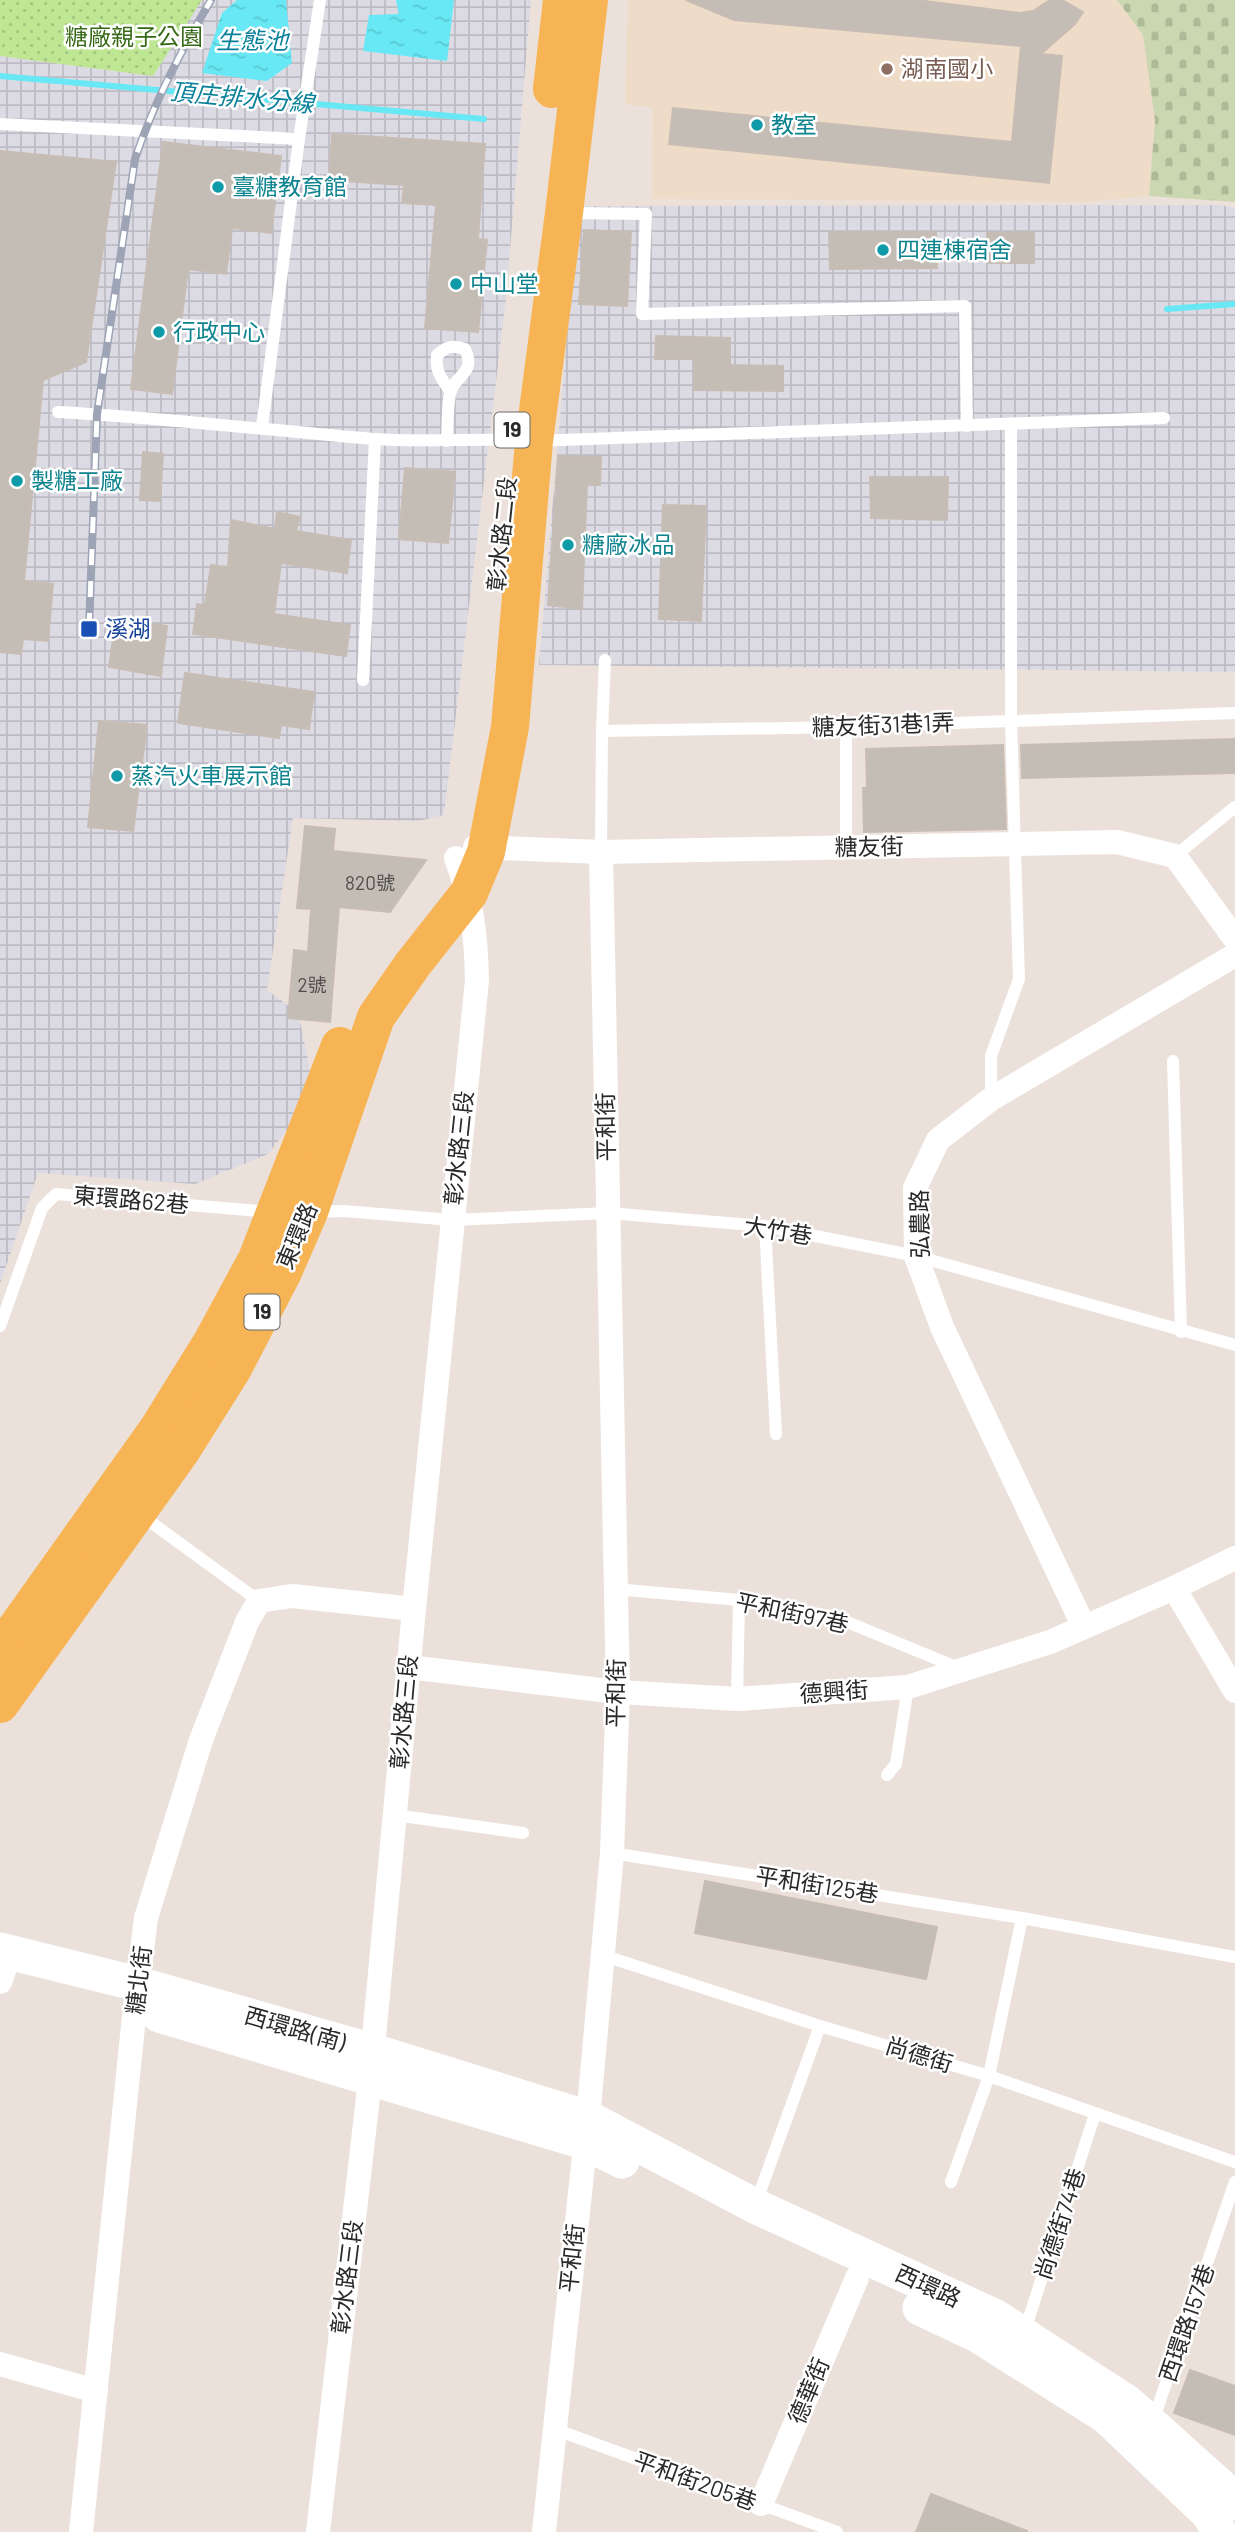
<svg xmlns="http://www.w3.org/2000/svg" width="1235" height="2532" font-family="Barlow,'Noto Sans TC',sans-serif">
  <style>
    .industrial { fill: url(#industrial-grid) }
    .education { fill: #efdcc8 }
    .grass { fill: url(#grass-dots) }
    .cemetery { fill: url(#cemetery-stones) }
    .water { fill: url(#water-ripples) }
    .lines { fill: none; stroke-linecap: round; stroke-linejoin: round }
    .stream { stroke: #67e8f4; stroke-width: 6 }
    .building { fill: #c4bdb6; stroke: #c8bdb4; stroke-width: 2 }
    .lane { stroke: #fff; stroke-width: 12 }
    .street { stroke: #fff; stroke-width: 24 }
    .secondary { stroke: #fff; stroke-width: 35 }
    .primary { stroke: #f7b454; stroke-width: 38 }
    .rail-casing { stroke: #9da4b5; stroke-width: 8 }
    .rail { stroke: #fff; stroke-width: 5; stroke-dasharray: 16; stroke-linecap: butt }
    .education-dot { fill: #8d6e63; stroke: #fff; stroke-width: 2.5 }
    .culture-dot { fill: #0f9aa8; stroke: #fff; stroke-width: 2.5 }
    .transit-dot { fill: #1a4fb4; stroke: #fff; stroke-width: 2.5 }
    .labels { text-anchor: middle; stroke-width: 5; stroke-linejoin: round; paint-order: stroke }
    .number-label { font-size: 19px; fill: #504e4c }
    .shield { fill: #fff; stroke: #696969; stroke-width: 2 }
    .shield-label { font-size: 21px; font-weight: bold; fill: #292929 }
    .park-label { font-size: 23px; fill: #366916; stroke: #fff }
    .education-label { font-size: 23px; fill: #785e54; stroke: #fff; text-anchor: start }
    .culture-label { font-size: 23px; fill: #0d838f; stroke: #fff; text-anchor: start }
    .street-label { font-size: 23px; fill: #292929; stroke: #fff }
    .transit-label { font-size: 23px; fill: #164399; stroke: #fff; text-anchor: start }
    .water-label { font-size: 24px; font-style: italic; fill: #088099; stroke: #fff }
  </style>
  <defs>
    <pattern id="industrial-grid" width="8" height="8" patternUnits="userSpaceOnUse" patternTransform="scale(1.75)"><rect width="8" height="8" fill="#dcdbe4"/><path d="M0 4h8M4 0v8" fill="none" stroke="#bdbcc4"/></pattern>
    <pattern id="grass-dots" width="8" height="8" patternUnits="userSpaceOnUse" patternTransform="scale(1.75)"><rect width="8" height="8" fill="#bee693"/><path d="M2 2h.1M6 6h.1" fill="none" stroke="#a3c57f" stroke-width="1.8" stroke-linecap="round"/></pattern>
    <pattern id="cemetery-stones" width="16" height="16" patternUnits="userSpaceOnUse" patternTransform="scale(1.75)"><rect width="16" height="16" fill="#cad7b0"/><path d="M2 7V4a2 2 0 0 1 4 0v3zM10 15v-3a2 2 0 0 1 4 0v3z" fill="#aeb997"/></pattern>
    <pattern id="water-ripples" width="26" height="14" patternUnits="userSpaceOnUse" patternTransform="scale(1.75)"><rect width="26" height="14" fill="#67e8f4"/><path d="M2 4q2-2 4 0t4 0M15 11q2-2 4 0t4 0" fill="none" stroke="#59c7d1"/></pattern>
  </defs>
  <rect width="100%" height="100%" fill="#ece1da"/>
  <!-- industrial -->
  <g class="industrial">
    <polygon points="189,0 531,0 506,298 444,815 418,821 293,818 267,990 298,1013 305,1045 310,1071 294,1121 268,1154 195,1184 38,1173 0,1284 0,56 153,76"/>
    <polygon points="1220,205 1235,208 1235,672 539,665 578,206"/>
  </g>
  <!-- education -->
  <polygon class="education" points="628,0 1117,0 1143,35 1155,121 1149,196 1087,202 652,199 653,108 625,104"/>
  <!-- grass -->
  <polygon class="grass" points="0,0 202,0 153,76 0,56"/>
  <!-- cemetery -->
  <polygon class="cemetery" points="1117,0 1235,0 1235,202 1149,196 1155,121 1143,35"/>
  <!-- water -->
  <g class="water">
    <polygon points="237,0 286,0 292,63 267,81 202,73 222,13"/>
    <polygon points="396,0 454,0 447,61 363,51 369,15 399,14"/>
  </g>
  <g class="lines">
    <!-- stream -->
    <g class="stream">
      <polyline points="0,76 484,119"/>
      <polyline points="1167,309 1235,304"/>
    </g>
  </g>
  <!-- building -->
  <g class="building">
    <polygon points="686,0 917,0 1019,13 1033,11 1050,0 1062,0 1083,12 1075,24 1041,54 1062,56 1049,183 669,144 673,108 1012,142 1021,46 734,20"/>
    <polygon points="332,134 485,144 478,239 487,240 478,332 425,328 436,205 402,203 404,185 329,180"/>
    <polygon points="163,142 281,156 271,233 232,228 226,274 188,269 172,394 131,389"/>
    <polygon points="0,151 116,162 86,362 43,380 24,581 53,584 48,641 23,639 21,654 0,652"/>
    <polygon points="584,230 631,232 627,306 579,304"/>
    <polygon points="829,232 936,232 937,268 830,269"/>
    <polygon points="1034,232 1034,263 988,263 987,233"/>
    <polygon points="656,336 730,338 730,365 783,366 783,391 694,390 694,359 655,359"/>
    <polygon points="143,452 163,454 160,501 140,500"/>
    <polygon points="558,456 601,457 600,485 587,485 582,609 548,605"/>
    <polygon points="405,468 455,472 448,543 399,539"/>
    <polygon points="870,477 948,477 947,520 871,518"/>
    <polygon points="663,505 706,506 701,621 659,619"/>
    <polygon points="277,512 300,517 296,531 351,540 347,573 281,563 274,614 350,625 346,656 193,634 197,604 205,605 211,565 228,567 231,520 275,529"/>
    <polygon points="116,618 167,626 161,676 109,667"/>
    <polygon points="185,673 314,692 309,729 281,725 279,738 178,723"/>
    <polygon points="99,721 147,725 133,831 88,827"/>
    <polygon points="1235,739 1235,773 1022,778 1021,745"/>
    <polygon points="1003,745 1006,829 864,832 863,788 867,788 866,749"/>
    <polygon points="305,826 335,829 333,851 426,860 390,912 339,907 330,1022 288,1018 294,950 308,952 311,909 297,908"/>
    <polygon points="705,1881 937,1927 926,1979 695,1933"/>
    <polygon points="1190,2370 1235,2386 1235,2435 1174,2413"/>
    <polygon points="931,2494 1027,2531 1027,2532 916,2532"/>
  </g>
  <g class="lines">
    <!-- lane -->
    <g class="lane">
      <polyline points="0,124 299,139 262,427"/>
      <polyline points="299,139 320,0"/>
      <polyline points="566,213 646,214 642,314 965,306 967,426"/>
      <path d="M58,412C163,418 268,430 373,439C427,443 481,437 534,441L1164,418"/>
      <path d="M447,441C448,426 447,409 450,394C454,374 477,375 465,349C452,345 447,346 437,355C435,371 441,378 450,391"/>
      <polyline points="605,660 602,731 846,727 1235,713"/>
      <polyline points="363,680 375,439"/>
      <polyline points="846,848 846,727"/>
      <polyline points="601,852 602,731"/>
      <polyline points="1175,856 1235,807"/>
      <polyline points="1173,1061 1181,1332"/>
      <polyline points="991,1099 991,1056 1019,979 1011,720 1011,424"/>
      <polyline points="314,1212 344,1211 452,1220 608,1213 765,1226 916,1256 1235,1345"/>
      <polyline points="765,1226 776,1434"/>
      <polyline points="0,1326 42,1208 56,1194 271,1212"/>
      <polyline points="141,1515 259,1601"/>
      <polyline points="615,1589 739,1600 835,1617 961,1669"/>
      <polyline points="737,1699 739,1600"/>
      <polyline points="887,1775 896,1764 908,1687"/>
      <polyline points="395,1815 523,1833"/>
      <polyline points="612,1853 1022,1918 1235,1957"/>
      <polyline points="602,1955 820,2026 989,2076 1235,2162"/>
      <polyline points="951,2182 989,2076 1022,1918"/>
      <polyline points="756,2203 820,2026"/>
      <polyline points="1024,2333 1095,2114"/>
      <polyline points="1153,2421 1235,2182"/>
      <polyline points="554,2429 837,2532"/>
    </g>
    <!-- street -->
    <g class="street">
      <polyline points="475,847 601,852 1117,842 1175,856 1235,939"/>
      <polyline points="1174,1588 1235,1691"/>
      <polyline points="1084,1627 942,1327 916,1256 915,1188 938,1140 991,1099 1235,955"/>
      <polyline points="408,1667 618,1692 737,1699 908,1687 1050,1642 1174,1588 1235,1558"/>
      <polyline points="0,1982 10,1953"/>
      <polyline points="0,2364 96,2391"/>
      <polyline points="761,2504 857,2278"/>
      <polyline points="81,2532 135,2007 146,1918 201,1740 247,1622 259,1601 292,1596 414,1609"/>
      <path d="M318,2532L370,2080L414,1609L477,980C476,933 472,902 456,858"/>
      <polyline points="544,2532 588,2118 612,1853 618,1692 601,852"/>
    </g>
    <!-- secondary -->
    <g class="secondary">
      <polyline points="0,1950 138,1984 373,2051 588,2118 755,2206 996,2317 1128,2403 1229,2494 1235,2503"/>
      <polyline points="159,2015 584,2142 622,2161"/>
      <polyline points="920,2308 979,2336 1107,2417 1209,2514 1219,2532"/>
    </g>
    <!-- primary -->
    <g class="primary">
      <polyline points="552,89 562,0"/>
      <polyline points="0,1651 158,1429 212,1342 257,1259 340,1046"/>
      <polyline points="0,1704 181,1451 232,1370 283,1272 309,1212 376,1017 413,964 469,893 486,852 510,727 534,441 564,213 589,0"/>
    </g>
    <defs>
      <path id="rail" d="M89,629L97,414L135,159C154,102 181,51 211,0"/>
    </defs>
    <!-- rail casing -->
    <use href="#rail" class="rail-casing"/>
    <!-- rail -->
    <use href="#rail" class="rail"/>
  </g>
  <!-- markers -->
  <circle class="education-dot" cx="887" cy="69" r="7"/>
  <g class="culture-dot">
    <circle cx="757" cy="125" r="7"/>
    <circle cx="218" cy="187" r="7"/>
    <circle cx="883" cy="250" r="7"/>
    <circle cx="456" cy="284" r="7"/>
    <circle cx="159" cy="332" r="7"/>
    <circle cx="17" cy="481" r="7"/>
    <circle cx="568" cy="545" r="7"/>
    <circle cx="117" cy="776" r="7"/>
  </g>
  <rect class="transit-dot" x="80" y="620" width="18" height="18" rx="3.5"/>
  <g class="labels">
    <!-- number labels -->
    <g class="number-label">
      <text x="370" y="890">820號</text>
      <text x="312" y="992">2號</text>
    </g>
    <!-- shield labels -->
    <g class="shield">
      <rect x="494.5" y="412.5" width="35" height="35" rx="5"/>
      <rect x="244.5" y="1294.5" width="35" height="35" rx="5"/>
    </g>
    <g class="shield-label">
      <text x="512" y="437">19</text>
      <text x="262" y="1319">19</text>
    </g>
    <!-- park labels -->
    <g class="park-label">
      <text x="134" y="45">糖廠親子公園</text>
    </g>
    <!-- education labels -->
    <g class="education-label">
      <text x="901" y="77">湖南國小</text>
    </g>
    <!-- culture labels -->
    <g class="culture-label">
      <text x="771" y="133">教室</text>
      <text x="232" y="195">臺糖教育館</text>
      <text x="897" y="258">四連棟宿舍</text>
      <text x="470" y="292">中山堂</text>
      <text x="173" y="340">行政中心</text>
      <text x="31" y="489">製糖工廠</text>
      <text x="582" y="553">糖廠冰品</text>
      <text x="131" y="784">蒸汽火車展示館</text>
    </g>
    <!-- street labels -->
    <g class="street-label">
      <text transform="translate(502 534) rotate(-84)" y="8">彰水路二段</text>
      <text transform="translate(883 725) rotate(-2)" y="8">糖友街31巷1弄</text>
      <text transform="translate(869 847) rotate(-1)" y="8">糖友街</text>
      <text transform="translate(606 1127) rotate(-91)" y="8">平和街</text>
      <text transform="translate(459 1148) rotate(-84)" y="8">彰水路三段</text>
      <text transform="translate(131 1200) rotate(5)" y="8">東環路62巷</text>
      <text transform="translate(920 1224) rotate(-91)" y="8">弘農路</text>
      <text transform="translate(778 1231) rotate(9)" y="8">大竹巷</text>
      <text transform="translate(297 1236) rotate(-67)" y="8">東環路</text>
      <text transform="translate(792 1613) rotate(12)" y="8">平和街97巷</text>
      <text transform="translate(834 1692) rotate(-4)" y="8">德興街</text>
      <text transform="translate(616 1693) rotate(-89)" y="8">平和街</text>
      <text transform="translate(404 1712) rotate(-85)" y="8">彰水路三段</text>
      <text transform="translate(817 1885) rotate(9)" y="8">平和街125巷</text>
      <text transform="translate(139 1980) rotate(-83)" y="8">糖北街</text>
      <text transform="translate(295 2029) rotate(16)" y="8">西環路(南)</text>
      <text transform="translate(919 2055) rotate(17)" y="8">尚德街</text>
      <text transform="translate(1060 2224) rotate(-72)" y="8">尚德街74巷</text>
      <text transform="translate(572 2258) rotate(-84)" y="8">平和街</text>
      <text transform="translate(347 2277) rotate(-83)" y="8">彰水路三段</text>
      <text transform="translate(928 2286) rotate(25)" y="8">西環路</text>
      <text transform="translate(1187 2323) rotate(-71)" y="8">西環路157巷</text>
      <text transform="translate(809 2391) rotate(-67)" y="8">德華街</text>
      <text transform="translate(695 2481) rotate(20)" y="8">平和街205巷</text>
    </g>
    <!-- transit labels -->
    <g class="transit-label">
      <text x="105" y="637">溪湖</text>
    </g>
    <!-- water labels -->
    <g class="water-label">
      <text x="252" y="49">生態池</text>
      <text transform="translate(242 98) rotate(5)" y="8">頂庄排水分線</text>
    </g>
  </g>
</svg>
